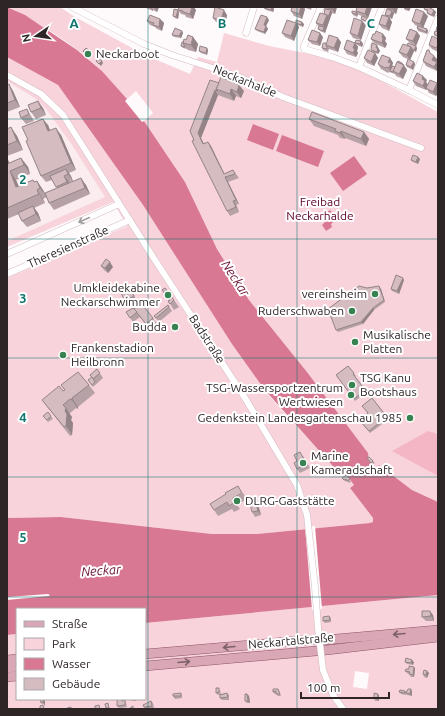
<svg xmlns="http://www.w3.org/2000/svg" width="445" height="716" font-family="Ubuntu,sans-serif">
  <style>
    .built { fill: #faecef }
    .green { fill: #f8d3db; fill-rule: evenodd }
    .forest { fill: #f4b6c5 }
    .water { fill: #d97893 }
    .pier { fill: #fef9fa }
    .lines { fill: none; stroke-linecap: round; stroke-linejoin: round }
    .street-casing { stroke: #d4bcc2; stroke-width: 7 }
    .primary-casing { stroke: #8e5464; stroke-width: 10 }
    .street { stroke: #fff; stroke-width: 6 }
    .primary { stroke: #daa7b6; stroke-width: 9 }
    .street-bridge-casing { stroke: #d4bcc2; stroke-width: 7; stroke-linecap: butt }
    .street-bridge { stroke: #fff; stroke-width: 6 }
    .wall { fill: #b6a2a6 }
    .shaded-wall { fill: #948487 }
    .building { fill: #d4bcc1; stroke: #948487 }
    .oneway { stroke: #a19d9e }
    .oneway2 { stroke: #7b6067 }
    .grid { fill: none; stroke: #0f766e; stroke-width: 1; stroke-opacity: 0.55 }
    .poi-dot { fill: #368251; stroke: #fff; stroke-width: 1.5 }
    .labels { text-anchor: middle; stroke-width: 4; stroke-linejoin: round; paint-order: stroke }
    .poi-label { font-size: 12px; fill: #2e2527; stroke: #fff; text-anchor: start }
    .street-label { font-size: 12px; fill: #2e2527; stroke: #fff }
    .park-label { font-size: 12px; fill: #5d022b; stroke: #fff }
    .water-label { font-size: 13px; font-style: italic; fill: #6a1335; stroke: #fff }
    .grid-label { font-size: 13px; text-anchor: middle; font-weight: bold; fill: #0f766e; stroke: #fff; stroke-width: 4; stroke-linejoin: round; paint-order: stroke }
  </style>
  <rect width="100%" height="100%" fill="#fef9fa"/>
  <!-- built -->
  <polygon class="built" points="7,81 36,99 46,109 72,145 106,197 7,241"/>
  <!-- green -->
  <g class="green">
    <path d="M9,7H60L75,17L145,55L190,74L198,57L217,62L224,33L269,46L320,56L365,72L438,112V502L412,490L379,465L375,468L369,460L368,453L307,372L249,300L217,249L185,182L144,121L153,113L136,91L127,99C118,90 111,80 102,71C75,45 42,25 9,7Z"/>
    <polygon points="7,57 58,85 143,205 264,390 339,473 348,477 354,485 350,488 373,518 373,522 371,523 257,534 212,534 61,517 7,518 7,278 127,226 113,202 7,247 7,241 105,197 72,145 46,109 36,99 7,81"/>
    <path d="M438,595V709H7V635L17,634V699H145V623ZM355,671L369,673L367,689L353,687Z"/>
  </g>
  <!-- forest -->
  <polygon class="forest" points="428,431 435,433 438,435 438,476 392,451"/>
  <!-- water -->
  <g class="water">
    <polygon points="7,7 25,15 77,50 102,71 127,99 125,101 142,122 144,121 185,182 217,249 249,300 307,372 368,453 369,460 375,468 379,465 412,490 438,502 438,595 145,623 145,609 17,609 17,634 7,635 7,600 49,596 50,595 48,594 7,597 7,518 61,517 212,534 257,534 370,523 373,522 373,518 350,488 354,485 348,477 339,473 264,389 232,344 143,205 58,85 7,57"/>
    <polygon points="253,124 279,134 273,150 247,140"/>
    <polygon points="282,135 324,151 318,167 276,151"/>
    <polygon points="354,156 367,174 343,191 330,173"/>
    <polygon points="330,210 337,219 331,224 332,227 326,231 322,225 325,222 321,217"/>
  </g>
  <!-- pier -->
  <polygon class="pier" points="315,526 322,609 312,610 305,527"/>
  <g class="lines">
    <defs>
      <g id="street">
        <polyline points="72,7 144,44 172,55 237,76 283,97 421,148"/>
        <polyline points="321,7 304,46 304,49 332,57 359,67 411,91 438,105"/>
        <polyline points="246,33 254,7"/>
        <polyline points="359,67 382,7"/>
        <polyline points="7,75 41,94 63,115 153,257 245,398 297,485 307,515 315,587 318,628"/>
        <polyline points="409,90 438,18"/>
        <polyline points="7,254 119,204"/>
        <polyline points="7,274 130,220"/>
        <polyline points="323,670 333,695 343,709"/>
      </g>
      <g id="primary">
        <polyline points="145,654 310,640 325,640 438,630"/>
        <polyline points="7,660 17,659"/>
        <polyline points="145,666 327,650 438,637"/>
        <polyline points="7,668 17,667"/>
        <polyline points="7,677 17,676"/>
      </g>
    </defs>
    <!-- street casing -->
    <use href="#street" class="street-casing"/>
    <!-- primary casing -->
    <use href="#primary" class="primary-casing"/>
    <!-- street -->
    <use href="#street" class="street"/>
    <!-- primary -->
    <use href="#primary" class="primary"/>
    <defs>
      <polyline id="street-bridge" points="318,628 323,670"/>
    </defs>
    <!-- street-bridge casing -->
    <use href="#street-bridge" class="street-bridge-casing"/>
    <!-- street-bridge -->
    <use href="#street-bridge" class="street-bridge"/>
  </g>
  <!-- wall -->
  <g class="wall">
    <polygon points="144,7 159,7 157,12 153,10 153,11"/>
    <polygon points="273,7 274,9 273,12 266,10 264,8"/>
    <polygon points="306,7 312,7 311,10 306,8"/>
    <polygon points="323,7 337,7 335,14 332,13 326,30 325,33 320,31 318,29 319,27 316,23 324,14 325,10"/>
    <polygon points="357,7 372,7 368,18 359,15 356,11"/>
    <polygon points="385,7 398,7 396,14 394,13 392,19 389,18 392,22 389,31 382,28 379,24 386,16 385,15 387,9"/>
    <polygon points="404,7 411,7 409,11 405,10 404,8"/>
    <polygon points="425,7 432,7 431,8 436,12 434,17 429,15 427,13 428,12 426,11 424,9"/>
    <polygon points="305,9 302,19 294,16 291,11"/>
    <polygon points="178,10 196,10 193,19 186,17 185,15 181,14"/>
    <polygon points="179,12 178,19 175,18 173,16"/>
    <polygon points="357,12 358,14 357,17 353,15 352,13"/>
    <polygon points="227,15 225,25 216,22 213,18"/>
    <polygon points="428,16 423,28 427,29 428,31 427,34 418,31 417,28 417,26 415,25 412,21"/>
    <polygon points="367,18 369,20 368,23 363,21 361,19"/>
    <polygon points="160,19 164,23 162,31 157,29 155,27 150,25 147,21"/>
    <polygon points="269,20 266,26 268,29 265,34 257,31 255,29"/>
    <polygon points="296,23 304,24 303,27 298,25 299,27 294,41 285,37 282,33"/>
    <polygon points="438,24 438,52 432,49 429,45 437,38 437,37 435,36 434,34 437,32 436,30"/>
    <polygon points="366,25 361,40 353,38 350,33"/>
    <polygon points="182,31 183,33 181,38 174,37 172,35"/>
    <polygon points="417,32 420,36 416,46 410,43 406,39"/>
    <polygon points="375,34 383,34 386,38 385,41 387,44 385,48 374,43 371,39"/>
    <polygon points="193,37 198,44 196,52 188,50 187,49 183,48 181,46 184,42 186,40"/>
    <polygon points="323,37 320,46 312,44 308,40"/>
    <polygon points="361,41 363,44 362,47 357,45 355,43"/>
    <polygon points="341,42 338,52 329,49 328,52 323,50 322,48 326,43"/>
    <polygon points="355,43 358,47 357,51 358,53 356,57 347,54 344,49 345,45"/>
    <polygon points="407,45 417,48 416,52 414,51 410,60 403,57 399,52"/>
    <polygon points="378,49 380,51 378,54 375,53 378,58 374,66 367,63 364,58 373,52 371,50 378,48"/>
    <polygon points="208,50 207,55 201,53 199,51"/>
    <polygon points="432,55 438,60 437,62 438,64 438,70 437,71 426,66 423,61"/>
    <polygon points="390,58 393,63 392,66 395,67 402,63 404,65 407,70 403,79 396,76 395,74 389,72 388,73 381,69 378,64"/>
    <polygon points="414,62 415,64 413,70 407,67 406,65"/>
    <polygon points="427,80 426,82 428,85 437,83 438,84 438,93 436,96 429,93 427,89 426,90 416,86 413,81"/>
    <polygon points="219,83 244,91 241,98 236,96 234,101 218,95 201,138 204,144 208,142 211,146 224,174 233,170 239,178 228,182 239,204 236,205 239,212 230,216 227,211 190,131"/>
    <polygon points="7,84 13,91 20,107 7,112"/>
    <polygon points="28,105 43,108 46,115 36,119 31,112"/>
    <polygon points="27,109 31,116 34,121 26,124 21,118"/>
    <polygon points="309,119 364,132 369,139 366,146 345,138 345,139 340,138 338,135 314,126"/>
    <polygon points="48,125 50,131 61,135 76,170 69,173 73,181 69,182 69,183 86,185 90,194 54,210 49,203 57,188 52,180 46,182 41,176 28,140"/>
    <polygon points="7,129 17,136 23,150 7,156"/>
    <polygon points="7,157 9,163 21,158 28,167 30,174 16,180 18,186 37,181 43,190 47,197 43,199 45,203 34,208 38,213 41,221 27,227 22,221 19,214 7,219"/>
    <polygon points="420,159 418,164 413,162 411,160"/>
    <polygon points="101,266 113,267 108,273 104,270"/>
    <polygon points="404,280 399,294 392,291 391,289"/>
    <polygon points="367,288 381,289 385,302 374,310 363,324 338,332 336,330"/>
    <polygon points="162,290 174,300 179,307 174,310 168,301 169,300"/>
    <polygon points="132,291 137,301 128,305 125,301"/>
    <polygon points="168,305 172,311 159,322 154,316"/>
    <polygon points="134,309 153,318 158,325 151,331 140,317 133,322 126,312"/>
    <polygon points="348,366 356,376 355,376 367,392 355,401 336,375"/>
    <polygon points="97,369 103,378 93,387 88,380 92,377"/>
    <polygon points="61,385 89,385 95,393 78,407 78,409 76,408 69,414 72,417 71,420 73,423 72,435 70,436 42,400 63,391 65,390"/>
    <polygon points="372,398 389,419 370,433 359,420 368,413"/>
    <polygon points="48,412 53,419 48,422 43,416"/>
    <polygon points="303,456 310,468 300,473 297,469"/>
    <polygon points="369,457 375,463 372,465 367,458"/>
    <polygon points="346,475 351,482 349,483 347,481 346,482 342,478"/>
    <polygon points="243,493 247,499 237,505 240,509 234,512 232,509 218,516 214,510"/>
    <polygon points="256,503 259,508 261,515 255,517 252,512"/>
    <polygon points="433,615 434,621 426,621 422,617"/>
    <polygon points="329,616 331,618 331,622 325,623 323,621"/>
    <polygon points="405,662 414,662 413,665 407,664"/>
    <polygon points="414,667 415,669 414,677 411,677 409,674 407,673 405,671"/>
    <polygon points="429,673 427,678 424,677 423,674"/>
    <polygon points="278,689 279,691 281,696 278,696 276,694 275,694 273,692"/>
    <polygon points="411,689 412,692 412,696 407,695 407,694 406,695 401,694 399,692 405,691 406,692"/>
    <polygon points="220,690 221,694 227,693 229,695 229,700 222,700 220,698 220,695 218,695 216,693"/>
    <polygon points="181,693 182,696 182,698 175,699 173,696"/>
    <polygon points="247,694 249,696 250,703 247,703 245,701"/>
    <polygon points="378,694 379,696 379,701 375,701 374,698"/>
    <polygon points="121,699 123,701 125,700 126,703 127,707 119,708 117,706"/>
    <polygon points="130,699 136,699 136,701 132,701"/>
    <polygon points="151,701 153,703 154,708 145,709 144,707"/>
  </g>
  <!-- shaded-wall -->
  <g class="shaded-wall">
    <polygon points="150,7 151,7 153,10 153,11"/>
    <polygon points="154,7 159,7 157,12"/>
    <polygon points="192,7 194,7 196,10 193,19 190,14"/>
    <polygon points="272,7 274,9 273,12 271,10"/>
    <polygon points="301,7 304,7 305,9 302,19 299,14"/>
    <polygon points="332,7 337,7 335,14 332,9"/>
    <polygon points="367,7 372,7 368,18 365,14"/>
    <polygon points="393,7 398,7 396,14 392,9"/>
    <polygon points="408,7 411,7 409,11 407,9"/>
    <polygon points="178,10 179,12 178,19 176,17"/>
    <polygon points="224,10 227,15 225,25 221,20"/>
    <polygon points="331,10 332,13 326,30 323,25 327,15"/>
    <polygon points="434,10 436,12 434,17 432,15"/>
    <polygon points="392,11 394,13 392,19 390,16"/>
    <polygon points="357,12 358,14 357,17 356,14"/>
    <polygon points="424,12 428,16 423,28 420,24"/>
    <polygon points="267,17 269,20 266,26 268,29 265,34 264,32 264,25"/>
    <polygon points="389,17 392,22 389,31 386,26"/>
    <polygon points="367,18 369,20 368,23 366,21"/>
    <polygon points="160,19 164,23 162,31 159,27"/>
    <polygon points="362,21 366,25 361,40 358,36"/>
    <polygon points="302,22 304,24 303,27 301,25"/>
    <polygon points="296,23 299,27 294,41 291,36"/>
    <polygon points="324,27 326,30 325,33 323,31"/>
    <polygon points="427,29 428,31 427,34 426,32"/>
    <polygon points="182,31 183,33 181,38 179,36"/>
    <polygon points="417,32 420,36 416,46 413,41"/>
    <polygon points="320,33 323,37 320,46 317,42"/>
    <polygon points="383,34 386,38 385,41 387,44 385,48 382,43 382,36"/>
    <polygon points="193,37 198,44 196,52 191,45"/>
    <polygon points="338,38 341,42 338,52 334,48"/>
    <polygon points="361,41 363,44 362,47 360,44"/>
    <polygon points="355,43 358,47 357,51 358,53 356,57 353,53 353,48"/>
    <polygon points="377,45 380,51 378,54 377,52 376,48"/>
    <polygon points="416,46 417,48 416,52 414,50"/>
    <polygon points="411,47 414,51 410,60 407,55"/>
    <polygon points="207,48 208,50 207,55 206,53"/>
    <polygon points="90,51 92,54 89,57 87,55"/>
    <polygon points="375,53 378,58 374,66 371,62"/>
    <polygon points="434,56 438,60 437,62 438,64 438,70 437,71 434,67 432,60"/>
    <polygon points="390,58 393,63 392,65 394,68 391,71 389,68 388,62"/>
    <polygon points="102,61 103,63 101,66 99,64"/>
    <polygon points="414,62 415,64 413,70 411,67"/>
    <polygon points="402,63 407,70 403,79 399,74 401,66"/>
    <polygon points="423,76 427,80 426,82 429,86 426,88 427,89 426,90 423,86 422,79"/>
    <polygon points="437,83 438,84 438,93 436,96 433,92"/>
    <polygon points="9,84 13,91 20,107 15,100"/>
    <polygon points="239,85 244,91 241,98 237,92"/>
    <polygon points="231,89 236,96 234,101 230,94"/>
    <polygon points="215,90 218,95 201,138 206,148 203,144 198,133"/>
    <polygon points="38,101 43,108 46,115 41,108"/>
    <polygon points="43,119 48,125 53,138 48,131"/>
    <polygon points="11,127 17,136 23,150 17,141"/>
    <polygon points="56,128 61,135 76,170 71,163"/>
    <polygon points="341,131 345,138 345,139 340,133"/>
    <polygon points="364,132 369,139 366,146 361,139"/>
    <polygon points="208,142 211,146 227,179 224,174"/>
    <polygon points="7,157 12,170 7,163"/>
    <polygon points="418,157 420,159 418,164 416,162"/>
    <polygon points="21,158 28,167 30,174 24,165"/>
    <polygon points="66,169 71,176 73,181 68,174"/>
    <polygon points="10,171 16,180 23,195 16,187"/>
    <polygon points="64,176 69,182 72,189 67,182"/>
    <polygon points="225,177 228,182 239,204 236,200"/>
    <polygon points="81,178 86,185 90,194 85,188"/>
    <polygon points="37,181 43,190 47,197 40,188"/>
    <polygon points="37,190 43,199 45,203 39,194"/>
    <polygon points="233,201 236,205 239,212 236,207"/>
    <polygon points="33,206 38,213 41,221 36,214"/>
    <polygon points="110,262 113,267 108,273 105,268"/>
    <polygon points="403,278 404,280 399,294 397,291"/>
    <polygon points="379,286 381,289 385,302 384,300"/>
    <polygon points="373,308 374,310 363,324 361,322"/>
    <polygon points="72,398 78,407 78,409 72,400"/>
    <polygon points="66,408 72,417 71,420 73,423 72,435 66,426 65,411"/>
    <polygon points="256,503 259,508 261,515 258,511"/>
    <polygon points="430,611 433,615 434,621 431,616"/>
    <polygon points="412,660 414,662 413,665 411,663"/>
    <polygon points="414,667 415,669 414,677 413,675"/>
    <polygon points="427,671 429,673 427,678 426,675"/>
    <polygon points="411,689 412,692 412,696 410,694"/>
    <polygon points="247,694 249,696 250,703 248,701"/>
    <polygon points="378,694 379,696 379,701 377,699"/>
    <polygon points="43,699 45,701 45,706 43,703"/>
  </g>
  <!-- building -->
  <g class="building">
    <polygon points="179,7 192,7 190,14 183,12 183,11 178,10"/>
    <polygon points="215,7 224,10 221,20 213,18"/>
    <polygon points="265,7 272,7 271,10 264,8"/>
    <polygon points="292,7 301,7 299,14 291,11"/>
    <polygon points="325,7 332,7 332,9"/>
    <polygon points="357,7 367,7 365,14 356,11"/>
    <polygon points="385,7 393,7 392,9"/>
    <polygon points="404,7 408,7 407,9 404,8"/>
    <polygon points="425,7 428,7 434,10 432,15 427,13 428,10 424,9"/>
    <polygon points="174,9 178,10 176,17 173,16"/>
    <polygon points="325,9 331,10 328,17 327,15 324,14"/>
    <polygon points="387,9 392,11 390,16 385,15"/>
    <polygon points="416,9 424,12 420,24 412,21"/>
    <polygon points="352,11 357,12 356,14 352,13"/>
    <polygon points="320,13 327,15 323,25 316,23"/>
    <polygon points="150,15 160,19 159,27 153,25 154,23 147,21"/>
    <polygon points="261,15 267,17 264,25 266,26 264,32 255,29"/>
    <polygon points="382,15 389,17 386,26 379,24"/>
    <polygon points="362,16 367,18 366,21 361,19"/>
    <polygon points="354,18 362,21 358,36 350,33"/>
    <polygon points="287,20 296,23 291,36 282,33"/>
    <polygon points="296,20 302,22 301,25 296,23"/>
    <polygon points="438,24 438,31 436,30"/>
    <polygon points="319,26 324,27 323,31 318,29"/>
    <polygon points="418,26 427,29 426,32 417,28"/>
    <polygon points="175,28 182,31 179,36 172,35"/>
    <polygon points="410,29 417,32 413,41 406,39"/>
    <polygon points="312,30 320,33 317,42 308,40"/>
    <polygon points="376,31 383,34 382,36 383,39 382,43 371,39 373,34 375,34"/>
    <polygon points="435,31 438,32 438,36 434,34"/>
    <polygon points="188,35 193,37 191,45 183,43 184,39 186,40"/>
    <polygon points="329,35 338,38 334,48 326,45"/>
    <polygon points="432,36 438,39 438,45 436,48 429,45"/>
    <polygon points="347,40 355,43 353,48 355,49 353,53 344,49"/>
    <polygon points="356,40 361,41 360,44 355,43"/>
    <polygon points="182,42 184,42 183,43 185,47 181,46"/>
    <polygon points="323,43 326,43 326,45 327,47 327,49 322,48"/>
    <polygon points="372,43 377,45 376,48 378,48 377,52 371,50"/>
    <polygon points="408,43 416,46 414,50 412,49 411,47 407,45"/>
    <polygon points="403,44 411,47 407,55 399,52"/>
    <polygon points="200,46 207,48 206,53 199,51"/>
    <polygon points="86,48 90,51 87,55 83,51"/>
    <polygon points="368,50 375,53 371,62 364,58"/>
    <polygon points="427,50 429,50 430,53 434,56 432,60 437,62 434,67 423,61"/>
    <polygon points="382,55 390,58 388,62 391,63 389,68 386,67 385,68 378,64"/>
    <polygon points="98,58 102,61 99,64 96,61"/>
    <polygon points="408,59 414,62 411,67 406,65"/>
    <polygon points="398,61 402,63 402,65 397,63"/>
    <polygon points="397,62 404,65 399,74 393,71"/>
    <polygon points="392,66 395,67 393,71 394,72 393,72 390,71"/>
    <polygon points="417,73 423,76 422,79 425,81 423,86 413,81"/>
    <polygon points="221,77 239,85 237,92 231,89 230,94 216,89"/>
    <polygon points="210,80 219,83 216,89 218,91 215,90 198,133 203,144 208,142 224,174 233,170 235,174 225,177 236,200 233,201 236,207 227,211 192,141 194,140 190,131"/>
    <polygon points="430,80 437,83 433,92 426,88"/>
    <polygon points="9,84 15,100 7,103 7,85"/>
    <polygon points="38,101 41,108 31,112 28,105"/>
    <polygon points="27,109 29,114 21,118 19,112"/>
    <polygon points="312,112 364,132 361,139 341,131 340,133 335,131 336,129 309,119"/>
    <polygon points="43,119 48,131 56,128 71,163 41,176 26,141 28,140 22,127"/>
    <polygon points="11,127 17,141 7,145 7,129"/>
    <polygon points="413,155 418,157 416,162 411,160"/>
    <polygon points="21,158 24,165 10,171 16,187 33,180 34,182 37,181 40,188 37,190 39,194 7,208 7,163 7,164"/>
    <polygon points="66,169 68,174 64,176 67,182 56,187 50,176"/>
    <polygon points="81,178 85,188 49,203 45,193"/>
    <polygon points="33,206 36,214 22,221 18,213"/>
    <polygon points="106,259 110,262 105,268 101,266"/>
    <polygon points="396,275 403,278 397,291 391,289"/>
    <polygon points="129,286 134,296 125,301 120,291"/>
    <polygon points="359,286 367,288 379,286 384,300 373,308 361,322 336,330 328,309"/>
    <polygon points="165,288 174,300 170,304 168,301 170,300 162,290"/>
    <polygon points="141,303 153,318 146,324 134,309"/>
    <polygon points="168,305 169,307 156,318 154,316"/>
    <polygon points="133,308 137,312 130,318 126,312"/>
    <polygon points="348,366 354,373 353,374 365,390 354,399 336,375"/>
    <polygon points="97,369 100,373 93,379 90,375"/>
    <polygon points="78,372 89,385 72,398 72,400 70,399 63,405 66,408 65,411 67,414 66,426 64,427 42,400 59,386 63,391 65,390 61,385"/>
    <polygon points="92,377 95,382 92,385 88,380"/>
    <polygon points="372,398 387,417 369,431 359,420 368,413 362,406"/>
    <polygon points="48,412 51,416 47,420 43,416"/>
    <polygon points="300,452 306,463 297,469 294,463 297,461 294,455"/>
    <polygon points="369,457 373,461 371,463 367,458"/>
    <polygon points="346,475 350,479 347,481 346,479 344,480 342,478"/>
    <polygon points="238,486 242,493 233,498 235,502 229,506 227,502 214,510 210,504 226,494 225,493"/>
    <polygon points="256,503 258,511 252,512 250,504"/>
    <polygon points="422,611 430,611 431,616 422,617"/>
    <polygon points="329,616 330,620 323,621 323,617"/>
    <polygon points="406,658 412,660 411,663 405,662"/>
    <polygon points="409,666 414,667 413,675 409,674 410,672 405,671 406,669 409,669"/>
    <polygon points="424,670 427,671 426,675 423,674"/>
    <polygon points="216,688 219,688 219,692 216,693"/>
    <polygon points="273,689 278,689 280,694 276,694 276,691 273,692"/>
    <polygon points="408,689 411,689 410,694 406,693"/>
    <polygon points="400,690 405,691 405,693 399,692"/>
    <polygon points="181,693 181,696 173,696 173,694"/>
    <polygon points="227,693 228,697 220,698 220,695"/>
    <polygon points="374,693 378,694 377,699 374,698"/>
    <polygon points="245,694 247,694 248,701 245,701"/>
    <polygon points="40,699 43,699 43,703 41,703"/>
    <polygon points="121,699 122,701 125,700 125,705 117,706 117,700"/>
    <polygon points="151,701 152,706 144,707 143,705"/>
    <polygon points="108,703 109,708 106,708 105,704"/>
    <polygon points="43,705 44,709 40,709 40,706"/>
    <polygon points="99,705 100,709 95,709 95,706"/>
    <polygon points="133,706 133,709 130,709 130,708"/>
    <polygon points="71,707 71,709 67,709 67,708"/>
  </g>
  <!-- one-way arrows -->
  <defs><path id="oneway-shaft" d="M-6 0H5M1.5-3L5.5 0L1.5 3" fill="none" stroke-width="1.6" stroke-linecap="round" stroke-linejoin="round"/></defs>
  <use class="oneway" href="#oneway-shaft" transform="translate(84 220) rotate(156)"/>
  <g class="oneway2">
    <use href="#oneway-shaft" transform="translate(399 634) rotate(175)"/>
    <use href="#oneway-shaft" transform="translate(229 647) rotate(175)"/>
    <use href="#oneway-shaft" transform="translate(184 662) rotate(-5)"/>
  </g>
  <!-- grid -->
  <path class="grid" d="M148,7V709M297,7V709M7,119H438M7,239H438M7,358H438M7,477H438M7,597H438"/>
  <!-- markers -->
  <g class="poi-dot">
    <circle cx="88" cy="54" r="4"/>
    <circle cx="375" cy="294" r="4"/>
    <circle cx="168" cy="295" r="4"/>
    <circle cx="352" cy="311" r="4"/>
    <circle cx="175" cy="327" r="4"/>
    <circle cx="355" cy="342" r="4"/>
    <circle cx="63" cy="355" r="4"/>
    <circle cx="352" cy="385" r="4"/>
    <circle cx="351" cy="395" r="4"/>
    <circle cx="410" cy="418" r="4"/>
    <circle cx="303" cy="463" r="4"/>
    <circle cx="237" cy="501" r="4"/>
  </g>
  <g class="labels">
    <!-- poi labels -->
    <g class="poi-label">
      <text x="96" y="58">Neckarboot</text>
      <text x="160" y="292" text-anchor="end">Umkleidekabine<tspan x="160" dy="14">Neckarschwimmer</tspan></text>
      <text x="367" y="298" text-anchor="end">vereinsheim</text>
      <text x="344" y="315" text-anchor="end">Ruderschwaben</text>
      <text x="167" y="331" text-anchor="end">Budda</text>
      <text x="363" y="339">Musikalische<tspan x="363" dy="14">Platten</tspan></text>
      <text x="71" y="352">Frankenstadion<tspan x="71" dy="14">Heilbronn</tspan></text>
      <text x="360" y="382">TSG Kanu<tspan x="360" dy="14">Bootshaus</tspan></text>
      <text x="343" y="392" text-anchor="end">TSG-Wassersportzentrum<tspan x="343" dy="14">Wertwiesen</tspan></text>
      <text x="402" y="422" text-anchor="end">Gedenkstein Landesgartenschau 1985</text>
      <text x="311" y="460">Marine<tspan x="311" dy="14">Kameradschaft</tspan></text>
      <text x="245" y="505">DLRG-Gaststätte</text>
    </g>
    <!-- street labels -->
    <g class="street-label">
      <text transform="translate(245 81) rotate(22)" y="4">Neckarhalde</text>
      <text transform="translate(68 247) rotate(-24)" y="4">Theresienstraße</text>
      <text transform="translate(207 339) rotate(57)" y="4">Badstraße</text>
      <text transform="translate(291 641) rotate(-5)" y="4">Neckartalstraße</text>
    </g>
    <!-- park labels -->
    <g class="park-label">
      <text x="320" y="206">Freibad<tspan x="320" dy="14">Neckarhalde</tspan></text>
    </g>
    <!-- water labels -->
    <g class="water-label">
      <text transform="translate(236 278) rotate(57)" y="5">Neckar</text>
      <text transform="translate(101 570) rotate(-4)" y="5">Neckar</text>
    </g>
  </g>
  <g class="grid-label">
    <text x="74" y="28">A</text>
    <text x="222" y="28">B</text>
    <text x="371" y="28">C</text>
    <text x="23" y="184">2</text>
    <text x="23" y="303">3</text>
    <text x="23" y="422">4</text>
    <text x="23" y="542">5</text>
  </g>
  <!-- border -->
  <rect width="445" height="716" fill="none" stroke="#2e2527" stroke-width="16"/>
  <!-- legend -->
  <rect x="16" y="608" width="130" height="92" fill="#ffffff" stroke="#aba8a9"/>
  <rect x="24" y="621" width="20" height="6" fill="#daa7b6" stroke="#aba8a9"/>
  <text x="52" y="628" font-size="12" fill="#2e2527">Straße</text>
  <rect x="24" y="638" width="20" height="12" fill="#f8d3db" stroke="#aba8a9"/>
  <text x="52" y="648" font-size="12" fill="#2e2527">Park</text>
  <rect x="24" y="658" width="20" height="12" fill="#d97893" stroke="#aba8a9"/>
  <text x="52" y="668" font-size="12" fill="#2e2527">Wasser</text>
  <rect x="24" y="678" width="20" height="12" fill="#d4bcc1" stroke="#aba8a9"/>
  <text x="52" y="688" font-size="12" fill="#2e2527">Gebäude</text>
  <!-- north arrow -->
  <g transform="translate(36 36) rotate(257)" stroke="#ffffff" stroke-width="3" paint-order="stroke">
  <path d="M0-3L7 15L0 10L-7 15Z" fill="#2e2527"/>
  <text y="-6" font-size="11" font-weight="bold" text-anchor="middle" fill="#2e2527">N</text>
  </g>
  <!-- scale -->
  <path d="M301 692v6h88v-6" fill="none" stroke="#2e2527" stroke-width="2"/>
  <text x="307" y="692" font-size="12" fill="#2e2527" stroke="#ffffff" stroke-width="3" paint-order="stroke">100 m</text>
</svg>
